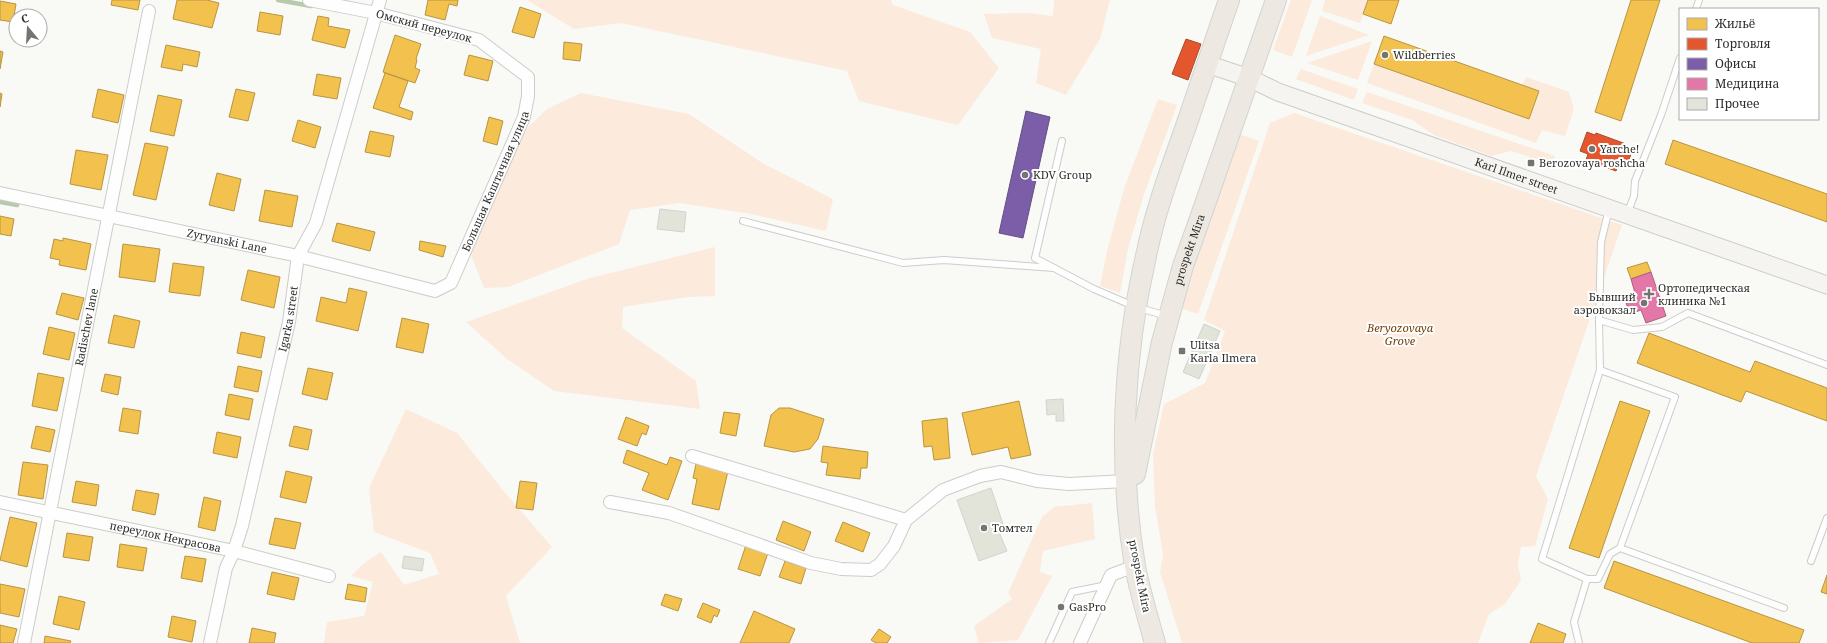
<svg xmlns="http://www.w3.org/2000/svg" width="1827" height="643" font-family="'Noto Serif',serif">
  <style>
    .green { fill: #fcebdc }
    .homes { fill: #f2c14e; stroke: #b79543 }
    .shops { fill: #e4572e; stroke: #ad4a2d }
    .offices { fill: #7b5ea7; stroke: #644f82 }
    .health { fill: #e377a8; stroke: #ac6182 }
    .lines { fill: none; stroke-linecap: round; stroke-linejoin: round }
    .stream { stroke: #b8caad; stroke-width: 4.5 }
    .building { fill: #e2e4d9; stroke: #d2d3d0 }
    .lane-casing { stroke: #ccccca; stroke-width: 8 }
    .street-casing { stroke: #ccccca; stroke-width: 14 }
    .secondary-casing { stroke: #ccccca; stroke-width: 19 }
    .primary-casing { stroke: #d3d3d0; stroke-width: 22 }
    .lane { stroke: #fefefe; stroke-width: 6 }
    .street { stroke: #fefefe; stroke-width: 12 }
    .secondary { stroke: #f6f4f0; stroke-width: 17 }
    .primary { stroke: #ede9e2; stroke-width: 20 }
    .poi-dot { fill: #747471; stroke: #fff; stroke-width: 1.5 }
    .labels { text-anchor: middle; stroke-width: 4; stroke-linejoin: round; paint-order: stroke }
    .street-label { font-size: 11px; fill: #2d2d2a; stroke: #fff }
    .poi-label { font-size: 11px; fill: #2d2d2a; stroke: #fff; text-anchor: start }
    .park-label { font-size: 11px; font-style: italic; fill: #703d09; stroke: #fff }
  </style>
  <rect width="100%" height="100%" fill="#f9f9f5"/>
  <!-- green -->
  <g class="green">
    <polygon points="527,0 891,0 893,5 970,32 999,68 958,125 859,101 847,71 621,23 574,29"/>
    <polygon points="1054,0 1110,0 1100,39 1066,95 1036,83 1041,49 992,38 984,14 1027,13 1053,16"/>
    <polygon points="1291,0 1312,0 1292,57 1273,50"/>
    <polygon points="1325,0 1368,0 1360,23 1322,11"/>
    <polygon points="1320,16 1369,35 1306,56"/>
    <polygon points="1372,41 1358,80 1307,63"/>
    <polygon points="1374,64 1528,119 1539,91 1522,85 1526,77 1569,92 1574,109 1565,136 1542,130 1536,143 1367,83"/>
    <polygon points="1301,69 1358,89 1354,100 1296,79"/>
    <polygon points="1367,92 1555,156 1552,164 1511,151 1491,156 1434,135 1412,120 1362,103"/>
    <polygon points="581,93 689,114 764,164 833,199 826,231 751,214 680,203 630,210 619,244 508,287 484,288 471,255 525,130 547,109"/>
    <polygon points="1158,99 1177,105 1144,194 1128,249 1120,293 1100,286 1108,247 1124,189"/>
    <polygon points="1294,113 1622,225 1536,476 1548,499 1535,546 1521,547 1518,564 1521,580 1505,604 1489,614 1478,643 1182,643 1160,572 1163,554 1155,507 1153,454 1164,404 1205,383 1225,331 1204,320 1270,123"/>
    <polygon points="1239,134 1259,141 1198,314 1178,307"/>
    <polygon points="715,247 715,296 688,297 623,307 622,328 696,381 700,409 554,391 506,358 466,322 590,278"/>
    <polygon points="406,409 457,433 507,495 552,547 506,596 520,643 324,643 327,622 364,616 373,582 351,576 364,563 381,552 404,585 439,574 430,553 374,532 369,488"/>
    <polygon points="1092,503 1095,539 1043,551 1040,572 1052,576 1018,640 979,643 974,626 1012,599 1008,593 1042,517 1054,507"/>
  </g>
  <!-- homes -->
  <g class="homes">
    <polygon points="112,0 140,0 138,10 111,5"/>
    <polygon points="177,0 207,0 219,3 212,28 173,19"/>
    <polygon points="428,0 458,0 457,6 449,4 445,20 425,15"/>
    <polygon points="1368,0 1399,0 1391,24 1363,14"/>
    <polygon points="1631,0 1660,0 1621,121 1595,112"/>
    <polygon points="0,1 16,4 13,22 0,20"/>
    <polygon points="520,7 541,14 534,38 512,32"/>
    <polygon points="260,12 283,16 280,35 257,31"/>
    <polygon points="318,16 329,18 328,26 350,30 345,48 312,40"/>
    <polygon points="395,35 421,44 416,59 417,60 415,68 420,70 415,83 383,72"/>
    <polygon points="1384,36 1539,91 1529,119 1374,64"/>
    <polygon points="564,42 582,44 580,61 563,59"/>
    <polygon points="166,45 200,52 197,67 183,64 182,71 161,67"/>
    <polygon points="0,51 3,52 0,69"/>
    <polygon points="469,55 493,61 488,81 464,75"/>
    <polygon points="385,73 408,81 399,107 413,112 411,120 373,108"/>
    <polygon points="317,74 341,78 337,99 313,95"/>
    <polygon points="98,89 124,95 118,123 92,117"/>
    <polygon points="236,89 255,93 248,121 229,117"/>
    <polygon points="0,93 2,94 0,107"/>
    <polygon points="158,95 182,100 174,136 150,131"/>
    <polygon points="489,117 503,121 497,145 483,141"/>
    <polygon points="298,120 321,127 315,148 292,141"/>
    <polygon points="370,131 394,136 390,157 365,152"/>
    <polygon points="1673,140 1827,194 1827,222 1665,164"/>
    <polygon points="145,143 168,147 156,200 133,195"/>
    <polygon points="76,150 108,155 101,190 70,184"/>
    <polygon points="217,173 241,179 234,211 209,205"/>
    <polygon points="265,190 298,196 292,227 259,221"/>
    <polygon points="0,216 14,219 11,236 0,234"/>
    <polygon points="337,223 375,232 370,251 332,241"/>
    <polygon points="63,238 91,244 86,270 59,265 60,260 50,258 54,239 63,241"/>
    <polygon points="420,241 446,246 443,257 419,250"/>
    <polygon points="123,244 160,249 155,282 119,277"/>
    <polygon points="1647,262 1651,272 1631,279 1627,268"/>
    <polygon points="173,263 204,267 200,296 169,292"/>
    <polygon points="248,270 280,277 274,308 241,300"/>
    <polygon points="349,288 367,292 358,331 316,321 321,297 346,303"/>
    <polygon points="62,293 84,298 78,320 56,314"/>
    <polygon points="114,315 140,321 134,348 108,343"/>
    <polygon points="402,318 429,324 423,353 396,347"/>
    <polygon points="49,327 75,333 69,360 43,354"/>
    <polygon points="241,332 265,337 261,358 237,353"/>
    <polygon points="1649,333 1750,372 1755,361 1827,388 1827,421 1746,391 1741,402 1637,363"/>
    <polygon points="238,366 262,371 258,392 234,387"/>
    <polygon points="308,368 333,373 327,400 302,394"/>
    <polygon points="38,373 64,378 57,411 32,406"/>
    <polygon points="105,374 121,377 118,395 101,391"/>
    <polygon points="229,394 253,399 249,420 225,415"/>
    <polygon points="1019,401 1031,455 1011,459 1008,447 972,455 962,413"/>
    <polygon points="1620,401 1650,411 1599,558 1569,548"/>
    <polygon points="123,408 141,411 138,434 119,431"/>
    <polygon points="779,408 790,408 824,419 818,439 810,449 794,452 764,446 771,415"/>
    <polygon points="724,412 740,414 736,436 720,433"/>
    <polygon points="626,417 649,426 646,435 642,433 637,446 618,439"/>
    <polygon points="947,418 950,458 934,460 932,446 924,447 922,421"/>
    <polygon points="36,426 55,430 50,452 31,448"/>
    <polygon points="294,426 312,430 308,450 289,446"/>
    <polygon points="217,432 241,437 237,458 213,453"/>
    <polygon points="823,446 868,452 867,468 861,468 860,479 826,475 828,463 821,462"/>
    <polygon points="627,450 667,465 670,457 682,461 668,500 642,490 649,473 623,463"/>
    <polygon points="23,462 48,465 43,499 18,495"/>
    <polygon points="696,464 728,471 719,510 692,504 697,479 693,478"/>
    <polygon points="286,471 312,477 306,503 280,497"/>
    <polygon points="76,481 99,485 96,506 72,502"/>
    <polygon points="520,481 537,483 533,510 516,508"/>
    <polygon points="136,490 159,494 155,515 132,510"/>
    <polygon points="204,497 221,501 215,531 198,527"/>
    <polygon points="10,517 37,523 27,567 0,560"/>
    <polygon points="275,518 301,523 295,549 269,544"/>
    <polygon points="783,521 811,532 804,551 776,540"/>
    <polygon points="843,522 870,533 863,552 835,541"/>
    <polygon points="67,533 93,537 89,561 63,557"/>
    <polygon points="120,544 147,548 143,571 117,567"/>
    <polygon points="746,545 768,553 760,576 738,569"/>
    <polygon points="185,556 206,559 202,582 181,578"/>
    <polygon points="785,561 806,568 801,584 779,577"/>
    <polygon points="1614,561 1804,630 1799,643 1752,643 1604,588"/>
    <polygon points="272,572 299,578 294,600 267,594"/>
    <polygon points="1827,575 1827,594 1821,592"/>
    <polygon points="0,584 25,589 19,617 0,613"/>
    <polygon points="348,584 367,588 365,602 345,599"/>
    <polygon points="665,594 682,599 678,611 661,605"/>
    <polygon points="59,596 85,602 79,630 53,624"/>
    <polygon points="703,603 720,610 717,617 714,615 711,623 697,617"/>
    <polygon points="754,611 795,629 789,643 740,643"/>
    <polygon points="172,616 196,621 192,642 168,637"/>
    <polygon points="1538,623 1566,634 1563,643 1530,643"/>
    <polygon points="0,625 17,629 13,643 0,643"/>
    <polygon points="252,628 276,633 274,643 249,643"/>
    <polygon points="879,629 891,637 887,643 876,643 871,640"/>
    <polygon points="45,636 71,641 70,643 44,643"/>
  </g>
  <!-- shops -->
  <g class="shops">
    <polygon points="1186,39 1201,44 1188,80 1172,74"/>
    <polygon points="1587,132 1595,135 1596,133 1626,144 1626,146 1633,149 1626,167 1618,164 1616,171 1586,160 1588,154 1580,151"/>
  </g>
  <!-- offices -->
  <polygon class="offices" points="1026,111 1050,117 1023,238 999,233"/>
  <!-- health -->
  <polygon class="health" points="1651,272 1666,316 1646,323 1641,310 1630,314 1624,297 1635,293 1631,279"/>
  <g class="lines">
    <!-- stream -->
    <g class="stream">
      <polyline points="278,0 311,6"/>
      <polyline points="0,202 17,205"/>
    </g>
  </g>
  <!-- building -->
  <g class="building">
    <polygon points="660,209 686,212 684,232 657,229"/>
    <polygon points="1204,324 1220,331 1199,379 1183,372"/>
    <polygon points="1063,399 1064,421 1056,421 1056,414 1047,415 1046,400"/>
    <polygon points="991,488 1003,524 999,532 1007,551 979,561 957,500"/>
    <polygon points="404,556 424,559 422,571 402,568"/>
  </g>
  <g class="lines">
    <defs>
      <g id="lane">
        <polyline points="1696,9 1699,0"/>
        <polyline points="1062,141 1035,258 1094,289 1136,307 1167,316"/>
        <polyline points="1627,214 1634,196 1635,181 1661,115 1680,58"/>
        <polyline points="743,221 903,263 944,260 1054,268"/>
        <polyline points="1599,320 1633,330 1662,327 1688,313 1827,365"/>
        <polyline points="1600,370 1675,397 1620,548 1784,608"/>
        <polyline points="1811,561 1827,518"/>
        <polyline points="1587,579 1542,559 1600,370 1599,320 1601,242 1609,209"/>
        <polyline points="1049,643 1072,592 1107,585"/>
        <polyline points="1579,643 1574,622 1587,579 1598,579 1610,554 1620,548"/>
      </g>
      <g id="street">
        <path id="s1" d="M0,193L298,256L435,291L451,283L524,117L528,96V77L479,40L376,13L309,0"/>
        <polyline points="692,456 906,520"/>
        <path id="s2" d="M0,502L234,551L329,576"/>
        <polyline points="610,502 669,513 811,563 841,569 871,570 880,564 894,546 906,520 943,490 980,476 1001,472 1037,481 1069,484 1126,481"/>
        <path id="s3" d="M24,643L149,11"/>
        <path id="s4" d="M210,643L226,568L234,551L242,526L289,322L298,256L316,223L380,0"/>
        <polyline points="1080,643 1111,575 1135,566"/>
      </g>
      <g id="secondary">
        <path id="s5" d="M1207,64L1249,78L1278,92L1827,285"/>
      </g>
      <g id="primary">
        <path id="s6" d="M1135,474L1162,342L1183,266L1203,210L1276,0"/>
        <path d="M1155,643C1148,618 1140,592 1135,566C1118,465 1123,356 1146,256C1155,212 1170,171 1185,129C1200,86 1214,43 1229,0"/>
      </g>
    </defs>
    <!-- lane casing -->
    <use href="#lane" class="lane-casing"/>
    <!-- street casing -->
    <use href="#street" class="street-casing"/>
    <!-- secondary casing -->
    <use href="#secondary" class="secondary-casing"/>
    <!-- primary casing -->
    <use href="#primary" class="primary-casing"/>
    <!-- lane -->
    <use href="#lane" class="lane"/>
    <!-- street -->
    <use href="#street" class="street"/>
    <!-- secondary -->
    <use href="#secondary" class="secondary"/>
    <!-- primary -->
    <use href="#primary" class="primary"/>
  </g>
  <!-- markers -->
  <g class="poi-dot">
    <circle cx="1385" cy="55" r="4"/>
    <circle cx="1592" cy="149" r="4"/>
    <rect x="1527" y="159" width="8" height="8" rx="2"/>
    <circle cx="1025" cy="175" r="4"/>
    <path d="M1647 288h4v4h4v4h-4v4h-4v-4h-4v-4h4z"/>
    <circle cx="1644" cy="303" r="4"/>
    <rect x="1178" y="347" width="8" height="8" rx="2"/>
    <circle cx="984" cy="528" r="4"/>
    <circle cx="1061" cy="607" r="4"/>
  </g>
  <g class="labels">
    <!-- street labels -->
    <g class="street-label">
      <text transform="translate(424 26) rotate(15)" y="4">Омский переулок</text>
      <text dy="4" stroke="none"><textPath href="#s5" startOffset="329">Karl Ilmer street</textPath></text>
      <text dy="4" stroke="none"><textPath href="#s1" startOffset="575">Большая Каштачная улица</textPath></text>
      <text dy="4" stroke="none"><textPath href="#s1" startOffset="232">Zyryanski Lane</textPath></text>
      <text dy="4" stroke="none"><textPath href="#s6" startOffset="231">prospekt Mira</textPath></text>
      <text dy="4" stroke="none"><textPath href="#s4" startOffset="334">Igarka street</textPath></text>
      <text dy="4" stroke="none"><textPath href="#s3" startOffset="322">Radischev lane</textPath></text>
      <text dy="4" stroke="none"><textPath href="#s2" startOffset="169">переулок Некрасова</textPath></text>
      <text transform="translate(1140 576) rotate(79)" y="4">prospekt Mira</text>
    </g>
    <!-- poi labels -->
    <g class="poi-label">
      <text x="1393" y="59">Wildberries</text>
      <text x="1600" y="153">Yarche!</text>
      <text x="1539" y="167">Berozovaya roshcha</text>
      <text x="1033" y="179">KDV Group</text>
      <text x="1658" y="292">Ортопедическая<tspan x="1658" dy="13">клиника №1</tspan></text>
      <text x="1636" y="301" text-anchor="end">Бывший<tspan x="1636" dy="13">аэровокзал</tspan></text>
      <text x="1190" y="349">Ulitsa<tspan x="1190" dy="13">Karla Ilmera</tspan></text>
      <text x="992" y="532">Томтел</text>
      <text x="1069" y="611">GasPro</text>
    </g>
    <!-- park labels -->
    <g class="park-label">
      <text x="1400" y="332">Beryozovaya<tspan x="1400" dy="13">Grove</tspan></text>
    </g>
  </g>
  <!-- legend -->
  <rect x="1679" y="8" width="140" height="112" fill="#ffffff" stroke="#ababaa"/>
  <rect x="1687" y="18" width="20" height="12" fill="#f2c14e" stroke="#ababaa"/>
  <text x="1715" y="28" font-size="12" fill="#2d2d2a">Жильё</text>
  <rect x="1687" y="38" width="20" height="12" fill="#e4572e" stroke="#ababaa"/>
  <text x="1715" y="48" font-size="12" fill="#2d2d2a">Торговля</text>
  <rect x="1687" y="58" width="20" height="12" fill="#7b5ea7" stroke="#ababaa"/>
  <text x="1715" y="68" font-size="12" fill="#2d2d2a">Офисы</text>
  <rect x="1687" y="78" width="20" height="12" fill="#e377a8" stroke="#ababaa"/>
  <text x="1715" y="88" font-size="12" fill="#2d2d2a">Медицина</text>
  <rect x="1687" y="98" width="20" height="12" fill="#e2e4d9" stroke="#ababaa"/>
  <text x="1715" y="108" font-size="12" fill="#2d2d2a">Прочее</text>
  <!-- north arrow -->
  <g transform="translate(28 28) rotate(342)"><circle r="19" fill="#ffffff" stroke="#ababaa"/>
  <path d="M0-3L7 15L0 10L-7 15Z" fill="#747471"/>
  <text y="-6" font-size="11" font-weight="bold" text-anchor="middle" fill="#2d2d2a">С</text>
  </g>
</svg>
